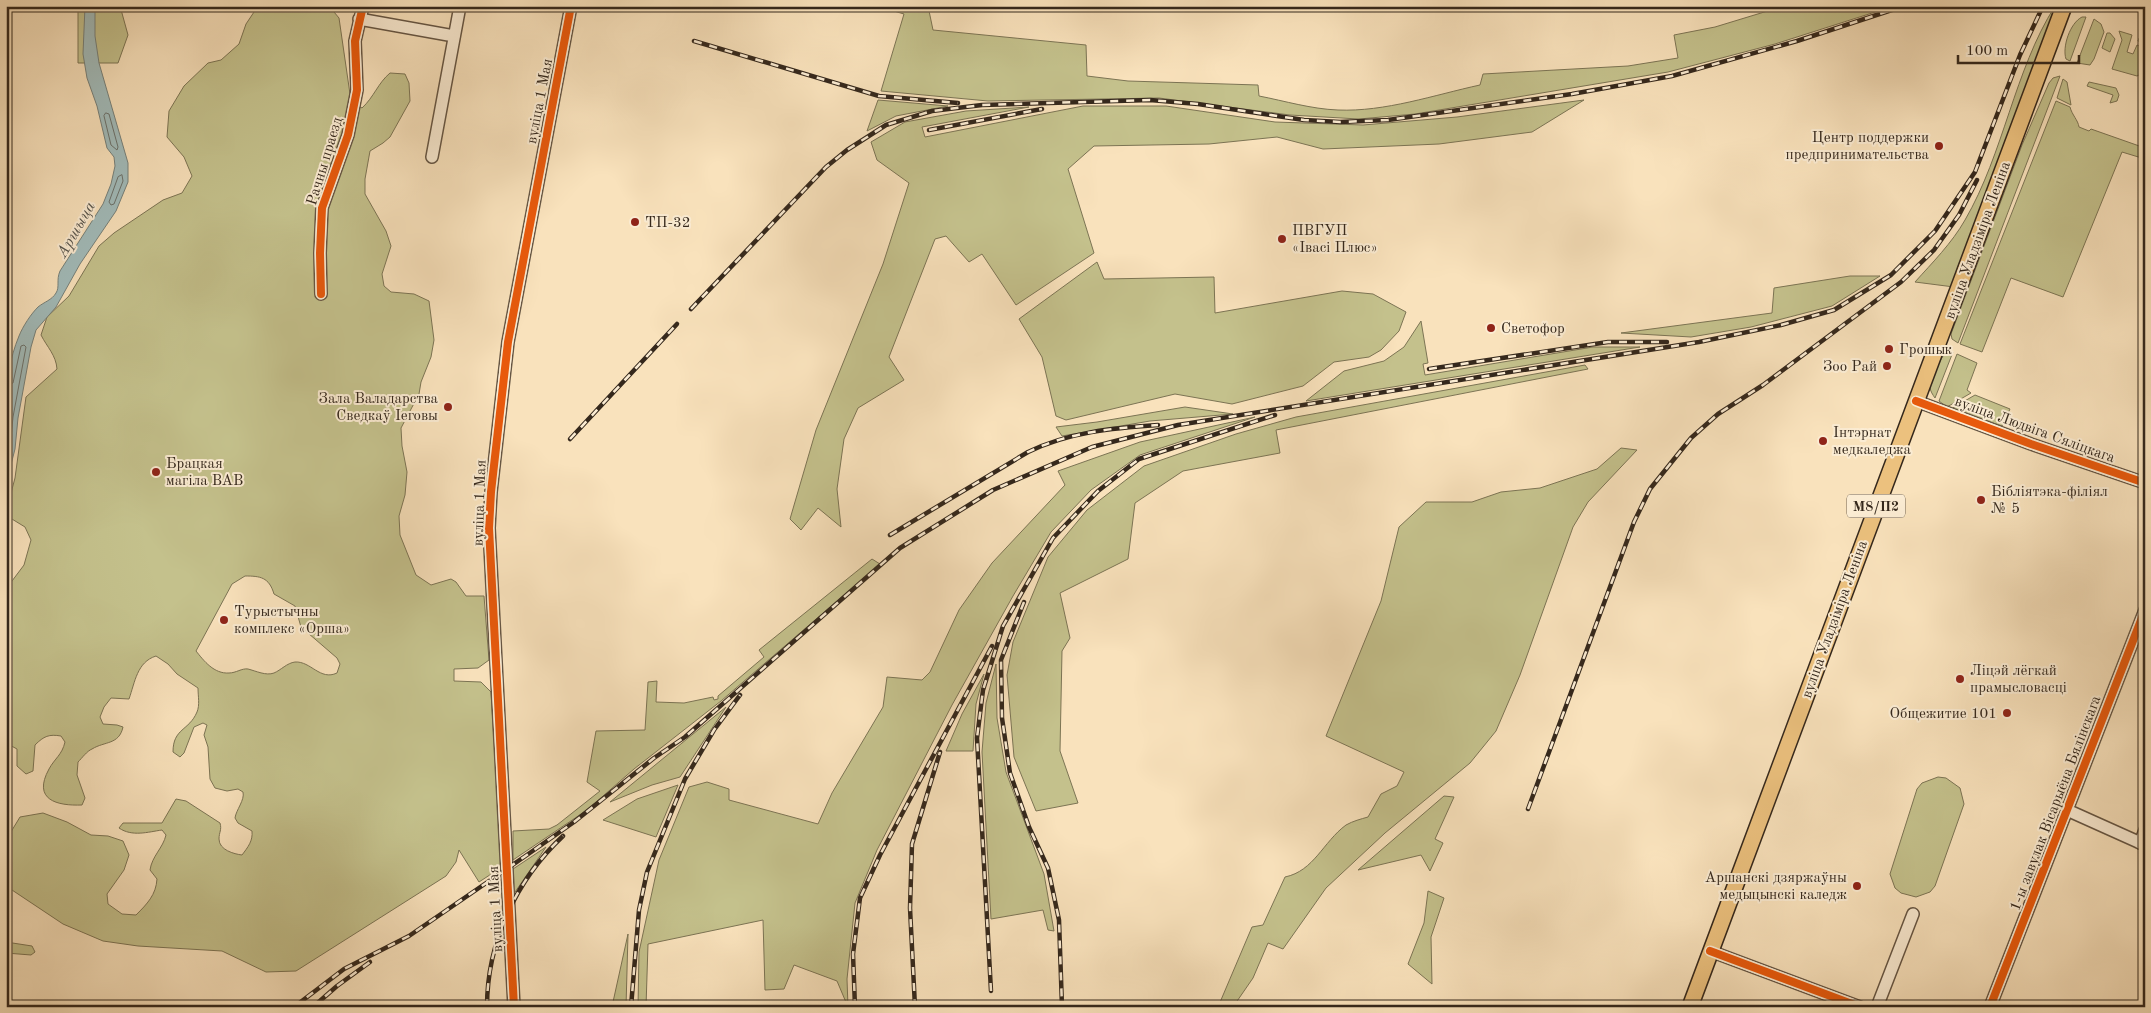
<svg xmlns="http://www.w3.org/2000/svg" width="2151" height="1013" font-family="'Old Standard TT',serif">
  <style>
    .green { fill: #c4c18c; stroke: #7c7454; fill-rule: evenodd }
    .water { fill: #a2bcbb; stroke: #76817b }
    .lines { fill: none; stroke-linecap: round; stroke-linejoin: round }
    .shore { stroke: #6c726c; stroke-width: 1 }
    .minor-casing { stroke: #665644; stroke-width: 14 }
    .major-casing { stroke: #35281c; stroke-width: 18 }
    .minor { stroke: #fbecd3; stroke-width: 11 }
    .major { stroke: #ecc17e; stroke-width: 15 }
    .rail-casing { stroke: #35281c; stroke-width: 4.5 }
    .rail { stroke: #fbecd3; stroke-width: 2.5; stroke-dasharray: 8; stroke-linecap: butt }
    .cycleway-casing { stroke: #fbecd3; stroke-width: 11 }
    .cycleway { stroke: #e8590c; stroke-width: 8 }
    .poi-dot { fill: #8f2418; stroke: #fbecd3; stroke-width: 2 }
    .labels { text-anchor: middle; stroke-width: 4; stroke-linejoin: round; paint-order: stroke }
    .shield { fill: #fbecd3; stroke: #706353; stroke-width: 1 }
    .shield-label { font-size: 14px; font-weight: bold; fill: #35281c }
    .street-label { font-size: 15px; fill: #35281c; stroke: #fbecd3 }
    .poi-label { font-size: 15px; fill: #35281c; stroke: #fbecd3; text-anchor: start }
    .water-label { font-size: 16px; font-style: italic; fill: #56544c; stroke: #fbecd3 }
  </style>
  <rect width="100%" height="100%" fill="#f9e2bc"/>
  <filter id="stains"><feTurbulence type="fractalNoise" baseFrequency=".004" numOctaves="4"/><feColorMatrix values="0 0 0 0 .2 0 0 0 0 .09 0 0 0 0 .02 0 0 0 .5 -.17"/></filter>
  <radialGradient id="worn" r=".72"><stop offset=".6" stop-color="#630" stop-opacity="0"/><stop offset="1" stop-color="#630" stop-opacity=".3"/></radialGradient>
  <!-- green -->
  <g class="green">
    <polygon points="78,6 120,6 128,35 118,63 78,63"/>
    <path d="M258,6H329L339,18L351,101L362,108C374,97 378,83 390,73L405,74L409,83L410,101L390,137L383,143L370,151L365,179V194L386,231L391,246L382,274L384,286L391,292L414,294L429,301L434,340L431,357L421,382L419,394L401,428L402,446L407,472L405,495L399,516L400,535L416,575L431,585L451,579L456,582L466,596H484L489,660L478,668L454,669V681L481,682L491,692L502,867L479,882L459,850L456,862L446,876L296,971L266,972L222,951L138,946L103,941L63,924L6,886V840L20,817L43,813L67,822L91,835L108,836L123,841L129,855L124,870L107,894L108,904L122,914L136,915C147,904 156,895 157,879L150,870C152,856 163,848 166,835L162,830C148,832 132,837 119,828L123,823H162L176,799L186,801L220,823C222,830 219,832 219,839C219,850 234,854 242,855C248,847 253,841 252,831L238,823L235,818C236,810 245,800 243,792L238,789L227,791L215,788L210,779L208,747L204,735L207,725L203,723L194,727L184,753L180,757L173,752C173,728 189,731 197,712C200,705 198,696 198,688L177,674L168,664L156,656C137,662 135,682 129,699L111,698L104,707L100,717L103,724L117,725L123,727C119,745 105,741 92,749C87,751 82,758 78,762L77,775L85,798L82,805C57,806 32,800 49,769C55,758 62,755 65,742L61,736C49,734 44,736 35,745L33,771L26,774L17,766V749L6,743V589L24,565L31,540L25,527L7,516V508L15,478L26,397L57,369C56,355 47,347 41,335L47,317L69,296L99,246L114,233L163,200L182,193L192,176L184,157L167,137L169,111L184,86L208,63L221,60L239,44L246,24ZM245,576C260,576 269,577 274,594L295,606L301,627L337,658L340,664L337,673C320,681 311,661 295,662C287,663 281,670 274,673C266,676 256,671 248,669C242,668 236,673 229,673C214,674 204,661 196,651L232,584Z"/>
    <path d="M877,6H928L933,30L1086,45L1087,76L1128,81L1258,85L1259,96C1285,101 1311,109 1338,110C1385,112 1434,95 1480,85L1483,74L1628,66L1678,58L1674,35L1715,27L1784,6H1894L1775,44L1668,72L1415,114L1359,119L1290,115L1159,98L988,101L881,91L904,14Z"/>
    <path d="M2055,6H2059L1954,287L1915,282C1932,263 1952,243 1965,220C2004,153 2014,71 2055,6Z"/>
    <path d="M2082,17H2086L2070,61L2066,59C2062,47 2070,23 2082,17Z"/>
    <polygon points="2094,19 2101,24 2104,32 2094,59 2090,65 2077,63"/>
    <polygon points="2119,31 2132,35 2127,52 2133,54 2137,45 2140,46 2141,42 2138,41 2139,38 2145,40 2145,72 2137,76 2112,69 2122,40"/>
    <polygon points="2107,33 2110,33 2115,39 2110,52 2102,48"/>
    <polygon points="2060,76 1958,343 1952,339 1951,334 2022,145 2049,83 2053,78"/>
    <polygon points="2063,79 2067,82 2071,105 2057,98"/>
    <polygon points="2089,82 2116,88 2119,95 2117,101 2110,103 2113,95 2087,86"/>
    <polygon points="878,100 948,106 896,116 867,131"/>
    <polygon points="1584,100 1532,132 1439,144 1323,149 1277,137 1209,144 1094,146 1068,169 1094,253 1016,305 982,254 969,262 946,236 935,239 889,357 904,380 858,408 844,439 837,489 841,527 818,508 801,530 790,519 816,430 883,264 909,183 877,160 871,142 905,122 966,111 1029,107 922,127 925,137 1083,106 1166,106 1275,122 1363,125 1457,117"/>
    <path d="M2056,101L2070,107C2072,115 2078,120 2079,127L2089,131L2091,129L2145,148V159L2122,152L2063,297L2011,278L1982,352L1960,344Z"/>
    <polygon points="1097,262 1104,279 1214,277 1215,313 1342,291 1373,294 1406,312 1399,331 1381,350 1369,357 1334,362 1303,386 1232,404 1175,394 1066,420 1056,416 1042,357 1019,319"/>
    <polygon points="1850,276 1880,276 1832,306 1751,327 1691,337 1621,333 1772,313 1774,288"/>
    <polygon points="1421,321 1428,363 1423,364 1425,375 1593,347 1640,347 1306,401 1344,371 1384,361 1404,347"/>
    <path d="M1948,351L1953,352L1935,398C1933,395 1930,391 1930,387C1931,379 1942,353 1948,351Z"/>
    <polygon points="1957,354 1977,363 1967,390 1971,393 1947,407 1939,401"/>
    <polygon points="1585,365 1588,369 1276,430 1280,453 1183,471 1135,503 1128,559 1060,593 1070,638 1062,651 1060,751 1078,803 1036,811 1014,757 1007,675 1013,642 1048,557 1087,510 1144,466 1236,434 1296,417"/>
    <polygon points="1975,395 2010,409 2002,426 1951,409"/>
    <polygon points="1185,407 1233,414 1150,421 1062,436 1056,427 1097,422"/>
    <polygon points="1255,417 1140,455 1091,490 1051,532 1013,596 952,705 877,850 855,903 847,979 848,1007 837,981 794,965 784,989 765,990 763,920 648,944 646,1007 638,1007 639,952 659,860 689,787 707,782 729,789 729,800 818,824 832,793 883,707 887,677 922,680 930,672 959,610 992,563 1065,485 1058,471 1140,442"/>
    <path d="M1621,448L1637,450L1588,502L1573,527L1520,675L1496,731L1470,763L1385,833L1326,888L1283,949L1268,943L1253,978L1233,1007H1218L1252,927L1263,925L1285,877C1314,871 1323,842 1346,825C1353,821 1361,819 1368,817L1381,794L1397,786L1404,772L1326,736L1381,601L1399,527L1426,502H1472L1501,492L1540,488L1597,469Z"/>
    <polygon points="872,559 880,564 721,701 634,769 587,810 513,860 513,831 549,829 557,825 600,791 587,782 596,731 645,730 648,682 657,681 656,702 684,703 713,697 714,700 718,699 718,696 764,657 759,650"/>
    <polygon points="996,664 997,718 1006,772 1044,874 1054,931 1048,930 1043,910 991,919 982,752 986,703"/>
    <polygon points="984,674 976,704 973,751 946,751 962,714"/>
    <polygon points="726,707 680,777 652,785 610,802"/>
    <polygon points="1938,777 1946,778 1960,788 1964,804 1935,886 1930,892 1916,897 1901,893 1895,888 1890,874 1917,789 1922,783"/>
    <polygon points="678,785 656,837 603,820 637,799"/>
    <polygon points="1444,796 1454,797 1435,839 1443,843 1430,871 1421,855 1358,870"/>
    <polygon points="546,847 513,895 513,869"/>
    <polygon points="1428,891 1444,898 1431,937 1432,984 1408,964 1424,923"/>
    <polygon points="628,934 626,1007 612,1007 613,1002"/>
    <polygon points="6,942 32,946 35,952 31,955 6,953"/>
  </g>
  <!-- water -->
  <path class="water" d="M85,6H95V36L99,63L128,163V182L116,211L80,264L56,307L36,330L31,347L18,418L15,449L6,484C6,436 0,381 19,336C23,326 31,314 38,307C44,302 52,300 56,293C60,287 56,280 60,271L103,204L111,184L115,166L114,157L107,148L97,106L87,78L83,54Z"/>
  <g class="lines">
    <!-- shore -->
    <g class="shore">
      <polygon points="106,113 109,114 118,147 117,150 111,145 104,116"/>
      <polygon points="122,175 123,181 114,204 111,205 109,202 118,177"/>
      <polyline points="6,386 13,383 21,346 24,345 26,347 13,417 10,448 6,460"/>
    </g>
    <defs>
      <g id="minor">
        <polyline points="359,19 454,36"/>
        <polyline points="432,157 460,6"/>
        <polyline points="321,294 320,253 322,208 348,135 357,90 355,41 363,6"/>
        <polyline points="1916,401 2031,444 2145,483"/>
        <polyline points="2067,810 2145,845"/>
        <polyline points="2140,843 2145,830"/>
        <polyline points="1710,951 1860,1007"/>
        <polyline points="514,1007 489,528 491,492 508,342 571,6"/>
        <polyline points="1877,1007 1913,914"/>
        <polyline points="1990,1007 2145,610"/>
      </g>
      <polyline id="major" points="1690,1007 2064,6"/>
    </defs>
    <!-- minor casing -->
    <use href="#minor" class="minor-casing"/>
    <!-- major casing -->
    <use href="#major" class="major-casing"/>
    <!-- minor -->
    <use href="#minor" class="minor"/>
    <!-- major -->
    <use href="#major" class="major"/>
    <defs>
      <g id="rail">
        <polyline points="694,41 879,96 958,103"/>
        <polyline points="929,130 1042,109"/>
        <polyline points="691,309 826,167 847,150 886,125 932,111 982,105 1150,100 1198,104 1304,120 1340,122 1388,120 1572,94 1672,76 1797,41 1904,6"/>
        <polyline points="1429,369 1608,342 1667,342"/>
        <polyline points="570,439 677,324"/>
        <path d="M890,535L1028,452C1069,432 1113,428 1158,425"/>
        <polyline points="1024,602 1001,660 1002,718 1010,773 1029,827 1048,868 1059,920 1062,1007"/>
        <polyline points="1528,809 1634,522 1650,489 1691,438 1718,414 1763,385 1901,282 1934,250 1959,215 1977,180"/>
        <polyline points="991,991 977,738 983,690 1003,626 1053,538 1098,491 1139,459 1275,415"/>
        <polyline points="294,1007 344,969 409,936 524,857 574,822 654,758 685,737 900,548 993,490 1092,447 1178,425 1699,342 1781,325 1834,310 1891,275 1935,231 1975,172 2020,55 2043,6"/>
        <polyline points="313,1007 337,986 370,962"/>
        <path d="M487,1007C487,942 516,880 563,836"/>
        <polyline points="631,1007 639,910 647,872 685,779 714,730 740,695"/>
        <polyline points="855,1007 853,954 860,898 880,855 992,646"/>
        <polyline points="915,1007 910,908 912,844 940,752"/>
      </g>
    </defs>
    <!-- rail casing -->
    <use href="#rail" class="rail-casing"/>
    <!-- rail -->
    <use href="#rail" class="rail"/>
    <defs>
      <g id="cycleway">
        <polyline points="321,294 320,253 322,208 348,135 357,90 355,41 363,6"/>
        <polyline points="1916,401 2031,444 2145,483"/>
        <polyline points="1710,951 1860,1007"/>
        <polyline points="514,1007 489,528 491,492 508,342 571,6"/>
        <polyline points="1990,1007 2145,610"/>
      </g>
    </defs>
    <!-- cycleway casing -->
    <use href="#cycleway" class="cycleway-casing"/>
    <!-- cycleway -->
    <use href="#cycleway" class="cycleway"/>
  </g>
  <!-- markers -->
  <g class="poi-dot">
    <circle cx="1939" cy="146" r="5"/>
    <circle cx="635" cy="222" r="5"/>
    <circle cx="1282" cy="239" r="5"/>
    <circle cx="1491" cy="328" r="5"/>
    <circle cx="1889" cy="349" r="5"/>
    <circle cx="1887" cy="366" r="5"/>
    <circle cx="448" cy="407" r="5"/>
    <circle cx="1823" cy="441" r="5"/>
    <circle cx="156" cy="472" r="5"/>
    <circle cx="1981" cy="500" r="5"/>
    <circle cx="224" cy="620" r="5"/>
    <circle cx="1960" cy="679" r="5"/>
    <circle cx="2007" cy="713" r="5"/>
    <circle cx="1857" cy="886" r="5"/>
  </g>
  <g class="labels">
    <!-- shield labels -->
    <rect class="shield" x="1847" y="494.5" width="58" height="23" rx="4"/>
    <g class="shield-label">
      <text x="1876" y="511">М8/П2</text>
    </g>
    <!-- street labels -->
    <g class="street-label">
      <text transform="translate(539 101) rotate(-79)" y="5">вуліца 1 Мая</text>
      <text transform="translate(324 161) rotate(-73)" y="5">Рачны праезд</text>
      <text transform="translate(1977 240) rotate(-70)" y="5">вуліца Уладзіміра Леніна</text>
      <text transform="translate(2035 429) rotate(20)" y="5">вуліца Людвіга Сяліцкага</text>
      <text transform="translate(479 503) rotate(-88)" y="5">вуліца 1 Мая</text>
      <text transform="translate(1834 619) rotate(-70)" y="5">вуліца Уладзіміра Леніна</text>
      <text transform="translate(2055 803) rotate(-69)" y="5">1-ы завулак Вісарыёна Бялінскага</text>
      <text transform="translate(495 909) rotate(-93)" y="5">вуліца 1 Мая</text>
    </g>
    <!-- poi labels -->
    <g class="poi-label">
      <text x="1929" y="142" text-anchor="end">Центр поддержки<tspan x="1929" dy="17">предпринимательства</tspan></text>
      <text x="645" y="227">ТП-32</text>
      <text x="1292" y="235">ПВГУП<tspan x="1292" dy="17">«Івасі Плюс»</tspan></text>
      <text x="1501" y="333">Светофор</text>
      <text x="1899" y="354">Грошык</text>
      <text x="1877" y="371" text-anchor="end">Зоо Рай</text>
      <text x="438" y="403" text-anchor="end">Зала Валадарства<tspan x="438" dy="17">Сведкаў Іеговы</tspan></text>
      <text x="1833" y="437">Інтэрнат<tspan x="1833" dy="17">медкаледжа</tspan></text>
      <text x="166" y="468">Брацкая<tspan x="166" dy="17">магіла ВАВ</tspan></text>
      <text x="1991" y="496">Бібліятэка-філіял<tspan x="1991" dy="17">№ 5</tspan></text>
      <text x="234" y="616">Турыстычны<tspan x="234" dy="17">комплекс «Орша»</tspan></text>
      <text x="1970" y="675">Ліцэй лёгкай<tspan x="1970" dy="17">прамысловасці</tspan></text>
      <text x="1997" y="718" text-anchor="end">Общежитие 101</text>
      <text x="1847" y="882" text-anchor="end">Аршанскі дзяржаўны<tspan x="1847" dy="17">медыцынскі каледж</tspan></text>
    </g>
    <!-- water labels -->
    <g class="water-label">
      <text transform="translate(75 229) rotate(-60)" y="6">Аршыца</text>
    </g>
  </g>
  <!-- margin -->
  <rect width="2151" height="1013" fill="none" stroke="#f9e2bc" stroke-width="25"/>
  <rect x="8" y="8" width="2136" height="998" fill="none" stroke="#35281c" stroke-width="2.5"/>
  <rect x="12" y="12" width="2126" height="988" fill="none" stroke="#35281c"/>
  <!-- scale -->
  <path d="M1958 55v8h121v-8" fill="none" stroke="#35281c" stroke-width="2.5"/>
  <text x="1966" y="55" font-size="15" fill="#35281c" stroke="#fbecd3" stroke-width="4" paint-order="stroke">100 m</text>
  <rect width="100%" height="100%" filter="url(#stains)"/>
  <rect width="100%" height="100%" fill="url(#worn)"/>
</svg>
